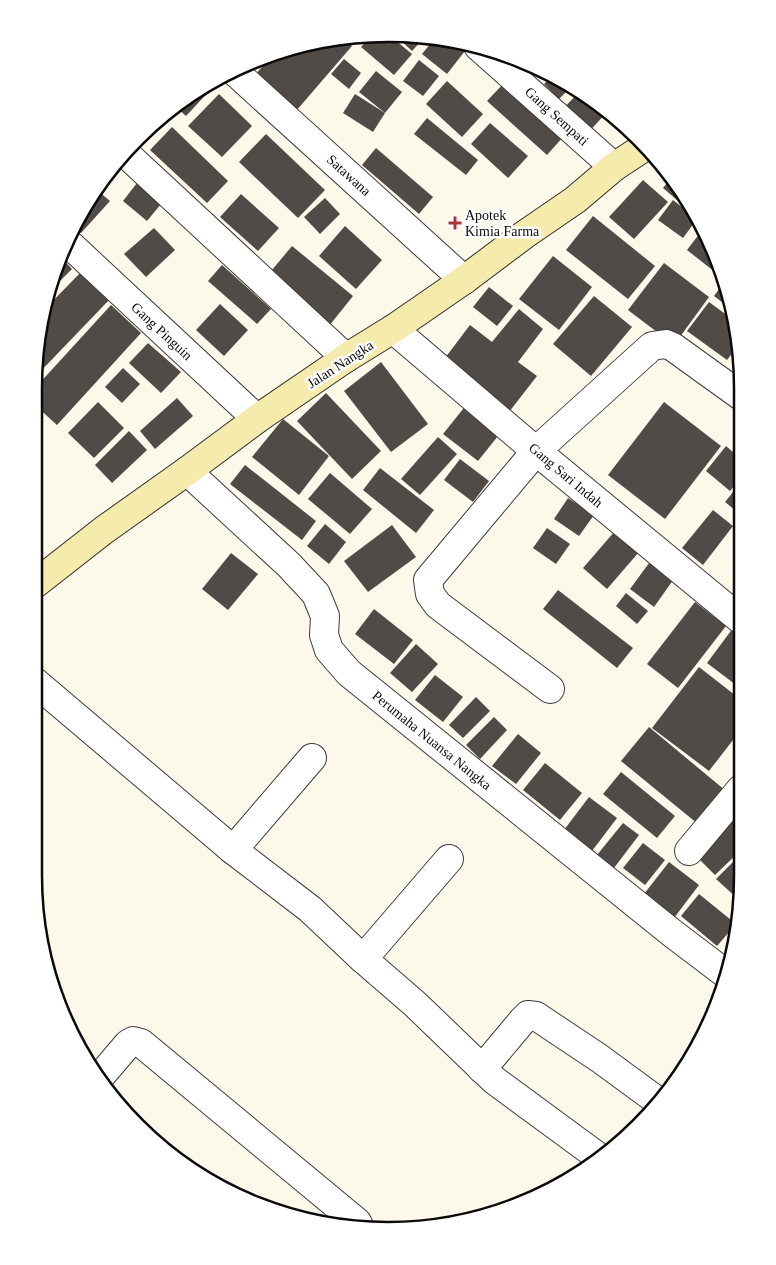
<svg xmlns="http://www.w3.org/2000/svg" width="776" height="1265" font-family="Georgia,serif">
  <style>
    .building { fill: #514b48 }
    .lines { fill: none; stroke-linecap: round; stroke-linejoin: round }
    .street-casing { stroke: #3d3d3d; stroke-width: 30 }
    .secondary-casing { stroke: #2c2c2c; stroke-width: 30 }
    .street { stroke: #fff; stroke-width: 28 }
    .secondary { stroke: #f5ebac; stroke-width: 28 }
    .poi-dot { fill: #a9343c; stroke: #fff; stroke-width: 2 }
    .labels { text-anchor: middle; stroke-width: 5; stroke-linejoin: round; paint-order: stroke }
    .street-label { font-size: 14px; fill: #0a0a0a; stroke: #fff }
    .poi-label { font-size: 14px; fill: #0a0a0a; stroke: #fff; text-anchor: start }
    .rim { fill: none; stroke: #0a0a0a; stroke-width: 2.5 }
  </style>
  <rect width="100%" height="100%" fill="#fcf8ea"/>
  <!-- building -->
  <g class="building">
    <polygon points="411,34 425,37 412,51 395,35"/>
    <polygon points="389,35 412,54 394,75 361,47 371,36"/>
    <polygon points="341,37 352,46 296,111 255,75 274,53"/>
    <polygon points="435,38 453,41 465,51 447,74 422,54"/>
    <polygon points="344,59 361,73 349,89 331,74"/>
    <polygon points="419,60 439,76 423,96 403,81"/>
    <polygon points="526,63 544,70 551,74 546,80"/>
    <polygon points="376,71 402,92 385,113 359,92"/>
    <polygon points="553,75 571,87 559,99 544,84"/>
    <polygon points="447,81 483,114 462,137 426,104"/>
    <polygon points="210,82 214,86 186,116 176,107"/>
    <polygon points="504,83 564,136 547,155 487,101"/>
    <polygon points="579,92 603,107 608,111 585,136 560,112"/>
    <polygon points="219,94 252,126 222,157 188,126"/>
    <polygon points="355,94 385,113 373,132 343,113"/>
    <polygon points="427,118 478,160 466,175 414,134"/>
    <polygon points="490,123 528,156 508,178 471,144"/>
    <polygon points="172,127 228,181 207,203 150,150"/>
    <polygon points="266,134 325,190 298,218 239,162"/>
    <polygon points="376,148 433,197 419,214 362,165"/>
    <polygon points="671,178 693,209 691,212 663,188"/>
    <polygon points="643,180 668,202 634,239 609,217"/>
    <polygon points="137,183 161,204 147,221 123,201"/>
    <polygon points="97,190 110,201 81,233 75,228"/>
    <polygon points="241,194 279,228 258,251 220,217"/>
    <polygon points="325,198 340,214 320,234 304,217"/>
    <polygon points="673,200 697,219 683,238 658,220"/>
    <polygon points="593,216 655,266 628,299 566,250"/>
    <polygon points="345,226 382,260 356,289 319,256"/>
    <polygon points="154,228 175,250 146,277 124,254"/>
    <polygon points="703,229 720,266 715,272 687,250"/>
    <polygon points="292,246 353,296 329,326 267,276"/>
    <polygon points="60,256 72,269 50,291"/>
    <polygon points="553,256 592,287 559,330 519,299"/>
    <polygon points="664,263 709,297 674,345 628,310"/>
    <polygon points="222,265 271,309 257,324 208,281"/>
    <polygon points="81,272 110,299 37,375 37,342 46,308"/>
    <polygon points="724,282 725,283 730,308 714,296"/>
    <polygon points="489,287 513,306 497,326 473,307"/>
    <polygon points="594,296 632,327 591,376 553,344"/>
    <polygon points="709,302 732,319 738,346 727,360 687,331"/>
    <polygon points="220,304 248,330 224,356 196,330"/>
    <polygon points="111,305 141,333 57,425 36,406 36,387"/>
    <polygon points="519,309 543,329 518,362 537,376 509,412 442,362 470,325 492,342"/>
    <polygon points="148,343 181,372 161,393 129,363"/>
    <polygon points="381,362 428,424 391,452 344,391"/>
    <polygon points="123,368 140,384 122,403 105,387"/>
    <polygon points="326,393 381,451 352,479 297,421"/>
    <polygon points="177,398 193,416 155,449 140,431"/>
    <polygon points="98,402 124,428 94,458 68,433"/>
    <polygon points="664,402 721,446 665,519 608,475"/>
    <polygon points="467,404 502,431 478,461 443,434"/>
    <polygon points="283,419 329,456 299,495 252,457"/>
    <polygon points="129,431 147,450 112,483 95,465"/>
    <polygon points="438,437 457,454 420,495 401,479"/>
    <polygon points="726,446 741,459 741,477 730,491 706,471"/>
    <polygon points="460,459 489,481 473,502 444,480"/>
    <polygon points="245,465 316,521 302,540 230,484"/>
    <polygon points="380,468 434,510 416,533 363,490"/>
    <polygon points="330,473 372,509 350,534 308,499"/>
    <polygon points="741,482 741,515 725,502"/>
    <polygon points="568,498 594,515 579,536 554,519"/>
    <polygon points="713,510 733,526 703,565 682,548"/>
    <polygon points="325,524 346,542 329,564 307,546"/>
    <polygon points="392,525 416,557 368,592 344,561"/>
    <polygon points="547,528 570,544 556,564 533,548"/>
    <polygon points="615,531 639,552 607,589 583,568"/>
    <polygon points="231,553 258,574 228,610 202,589"/>
    <polygon points="652,559 676,576 654,607 630,589"/>
    <polygon points="558,590 633,648 617,668 543,609"/>
    <polygon points="626,593 648,611 637,624 616,606"/>
    <polygon points="695,602 726,626 678,688 647,664"/>
    <polygon points="374,609 413,640 394,664 355,634"/>
    <polygon points="736,624 740,627 740,688 707,663"/>
    <polygon points="416,644 438,664 412,692 390,673"/>
    <polygon points="699,667 740,699 740,731 709,771 652,728"/>
    <polygon points="435,675 463,697 443,722 415,700"/>
    <polygon points="476,697 490,711 463,738 449,725"/>
    <polygon points="494,717 507,730 480,759 466,745"/>
    <polygon points="649,727 726,791 698,824 621,761"/>
    <polygon points="518,734 541,753 516,784 492,766"/>
    <polygon points="545,763 582,793 560,820 523,790"/>
    <polygon points="621,772 675,816 657,838 603,794"/>
    <polygon points="589,797 617,818 592,851 564,830"/>
    <polygon points="732,815 740,824 740,851 715,875 693,853"/>
    <polygon points="623,823 639,835 614,868 597,855"/>
    <polygon points="643,843 665,860 645,885 623,868"/>
    <polygon points="740,855 739,900 716,879"/>
    <polygon points="669,862 699,885 674,918 644,894"/>
    <polygon points="699,894 736,924 717,946 681,916"/>
  </g>
  <g class="lines">
    <defs>
      <g id="street">
        <polyline points="478,46 614,167"/>
        <polyline points="234,71 464,280"/>
        <polyline points="125,153 346,358"/>
        <polyline points="67,242 257,419"/>
        <polyline points="393,329 536,451 740,619"/>
        <polyline points="187,471 289,565 316,594 325,616 324,635 329,650 349,673 672,933 726,974"/>
        <polyline points="35,682 233,850 310,909 363,959 415,1004 494,1080 600,1158"/>
        <polyline points="550,689 438,605 430,594 428,580 536,451 652,346 666,344 673,347 741,396"/>
        <polyline points="233,850 312,758"/>
        <polyline points="689,851 740,790"/>
        <polyline points="363,959 449,859"/>
        <polyline points="482,1069 523,1020 528,1015 536,1016 599,1058 659,1102"/>
        <polyline points="99,1078 128,1044 133,1041 141,1043 357,1222 359,1226"/>
      </g>
      <polyline id="secondary" points="35,584 104,530 187,471 257,419 346,358 393,329 464,280 524,235 575,200 614,167 646,146"/>
    </defs>
    <!-- street casing -->
    <use href="#street" class="street-casing"/>
    <!-- secondary casing -->
    <use href="#secondary" class="secondary-casing"/>
    <!-- street -->
    <use href="#street" class="street"/>
    <!-- secondary -->
    <use href="#secondary" class="secondary"/>
  </g>
  <!-- markers -->
  <path class="poi-dot" d="M452.5 215.5h5v5h5v5h-5v5h-5v-5h-5v-5h5z"/>
  <g class="labels">
    <!-- street labels -->
    <g class="street-label">
      <text transform="translate(557 116) rotate(42)" y="5">Gang Sempati</text>
      <text transform="translate(349 175) rotate(42)" y="5">Satawana</text>
      <text transform="translate(162 331) rotate(43)" y="5">Gang Pinguin</text>
      <text transform="translate(340 364) rotate(-33)" y="5">Jalan Nangka</text>
      <text transform="translate(566 475) rotate(40)" y="5">Gang Sari Indah</text>
      <text transform="translate(432 740) rotate(39)" y="5">Perumaha Nuansa Nangka</text>
    </g>
    <!-- poi labels -->
    <g class="poi-label">
      <text x="465" y="220">Apotek<tspan x="465" dy="16">Kimia Farma</tspan></text>
    </g>
  </g>
  <!-- crop -->
  <path d="M0 0H776V1265H0ZM388 42H388A346 346 0 0 1 734 388V876A346 346 0 0 1 388 1222H388A346 346 0 0 1 42 876V388A346 346 0 0 1 388 42Z" fill="#fff" fill-rule="evenodd"/>
  <path class="rim" d="M388 42H388A346 346 0 0 1 734 388V876A346 346 0 0 1 388 1222H388A346 346 0 0 1 42 876V388A346 346 0 0 1 388 42Z"/>
</svg>
